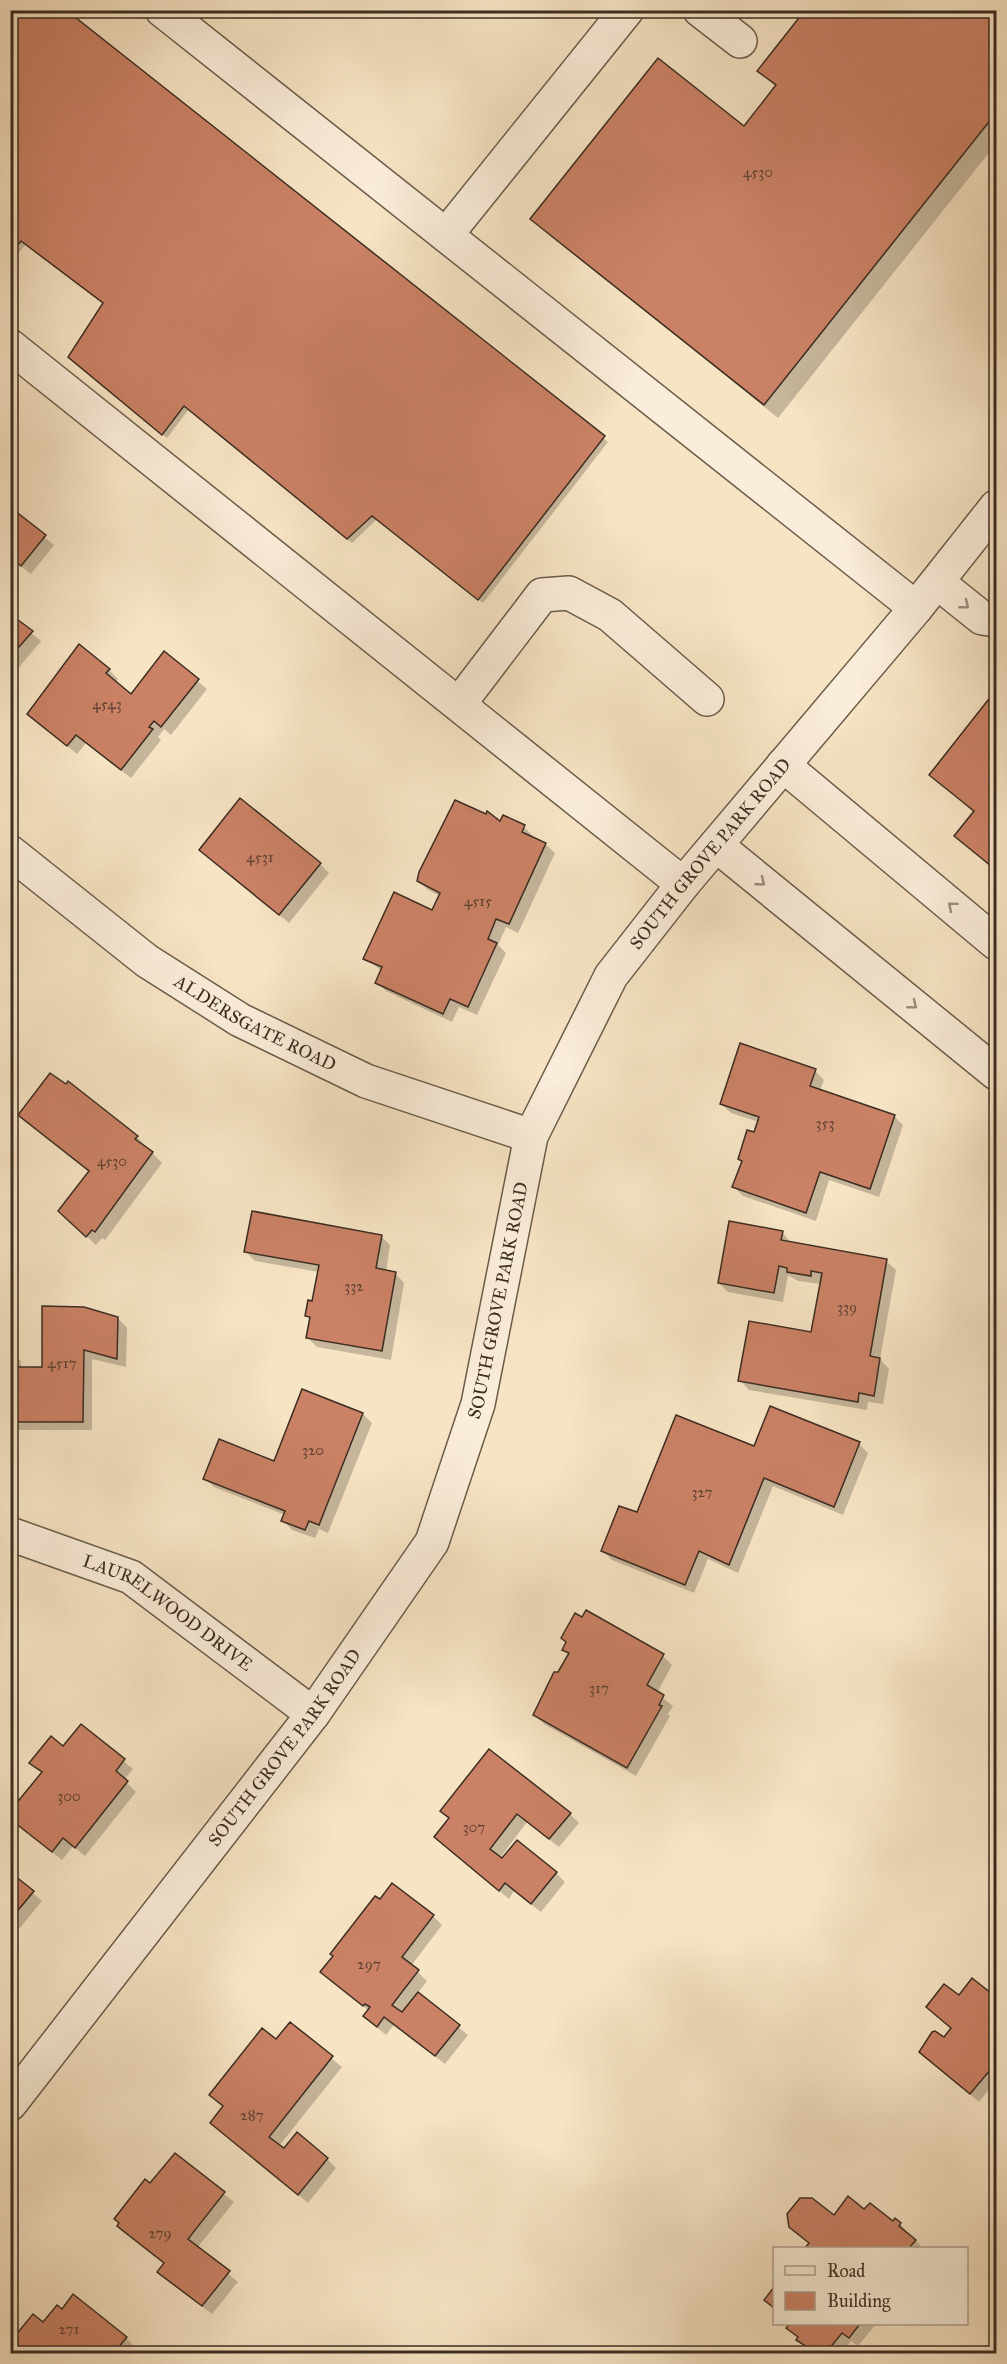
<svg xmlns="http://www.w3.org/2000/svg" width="1007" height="2364" font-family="'IM FELL Great Primer',serif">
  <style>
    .shadow { fill: #0003 }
    .building { fill: #ca8165; stroke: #3b2d21; stroke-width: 1.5 }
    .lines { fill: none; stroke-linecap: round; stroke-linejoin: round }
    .minor-casing { stroke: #6a5b4a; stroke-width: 36 }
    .minor { stroke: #faedd9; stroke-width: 33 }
    .oneway { stroke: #9a8d7d }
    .labels { text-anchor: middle; stroke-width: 4.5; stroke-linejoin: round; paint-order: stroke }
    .number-label { font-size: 15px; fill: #5f4232 }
    .street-label { font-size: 18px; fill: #3b2d21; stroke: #faedd9 }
  </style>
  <rect width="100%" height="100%" fill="#f7e4c4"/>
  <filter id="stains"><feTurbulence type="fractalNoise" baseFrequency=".00333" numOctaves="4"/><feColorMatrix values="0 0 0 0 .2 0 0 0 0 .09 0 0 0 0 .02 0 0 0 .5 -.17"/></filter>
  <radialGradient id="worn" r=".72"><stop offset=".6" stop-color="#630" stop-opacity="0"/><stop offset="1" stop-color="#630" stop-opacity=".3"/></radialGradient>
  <!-- shadow -->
  <g class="shadow">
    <polygon points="10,10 64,10 608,442 483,603 377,519 352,543 189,409 167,438 75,361 104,304 26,244 10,263"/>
    <polygon points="796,10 996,10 996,144 778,418 532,219 744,128 776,87 759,70 803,15"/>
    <polygon points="10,509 54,545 31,574 10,558"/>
    <polygon points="10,616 41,641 10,678"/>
    <polygon points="164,653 207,689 171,735 164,729 158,737 161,740 131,778 86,743 77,754 29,714 109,670 118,679 115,683 131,696"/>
    <polygon points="996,692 996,872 956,836 974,813 931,775"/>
    <polygon points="501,823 524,827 533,836 532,838 545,844 555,853 518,933 506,927 498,945 506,953 477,1015 459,1007 452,1022 386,991 377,982 382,971 365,958 433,912 440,896 428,890 419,881"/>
    <polygon points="201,850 320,864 329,873 289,923"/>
    <polygon points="815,1071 824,1080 820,1091 894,1116 903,1125 879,1197 829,1180 816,1221 743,1196 734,1187 743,1162 739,1159 759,1122 731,1113 721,1104"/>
    <polygon points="20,1115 137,1137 162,1163 105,1240 102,1238 96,1245 69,1220 90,1172"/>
    <polygon points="782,1232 791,1243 886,1261 896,1270 880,1359 889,1369 883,1404 868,1402 867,1410 749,1390 740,1380 813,1334 821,1284 798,1281 788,1275 783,1302 728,1292 719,1283"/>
    <polygon points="381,1236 390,1245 386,1272 395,1273 404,1283 391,1360 317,1347 307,1337 311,1320 307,1316 313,1303 319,1272 255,1261 246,1252"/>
    <polygon points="118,1318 127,1328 126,1367 92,1359 92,1430 10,1430 10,1352 21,1361 21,1368 43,1368"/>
    <polygon points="303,1391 363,1414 372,1423 328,1533 319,1529 315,1538 292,1530 283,1520 285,1515 214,1487 205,1478 275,1463"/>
    <polygon points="859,1444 868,1453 843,1515 773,1486 738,1573 708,1559 694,1593 612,1560 603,1551 637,1514 754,1448"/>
    <polygon points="587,1612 663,1656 672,1665 657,1693 673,1706 668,1714 670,1716 636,1776 544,1724 535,1714 569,1655 564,1649"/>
    <polygon points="81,1726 133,1769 124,1780 136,1792 85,1856 73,1846 62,1860 18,1825 43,1773 31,1763 64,1748"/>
    <polygon points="442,1811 570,1814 579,1823 559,1847 527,1822 500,1858 556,1873 565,1882 541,1912 514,1891 509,1899 446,1846 450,1819"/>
    <polygon points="10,1874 42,1901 19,1929 14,1924 10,1929"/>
    <polygon points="433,1916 442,1925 411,1966 427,1981 417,1994 468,2035 445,2064 394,2025 386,2035 374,2025 369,2011 322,1972"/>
    <polygon points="972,1980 996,1999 996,2081 979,2102 921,2052 944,2040 952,2029 937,2016 959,1997"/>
    <polygon points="290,2024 342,2067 279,2146 285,2150 327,2159 336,2168 308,2203 212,2123"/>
    <polygon points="175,2155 234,2202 197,2248 238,2282 212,2314 168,2281 159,2272 165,2264 119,2226"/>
    <polygon points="864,2211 900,2224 923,2248 807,2248 834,2217"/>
    <polygon points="44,2324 126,2338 135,2347 130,2354 10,2354"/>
    <polygon points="791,2324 876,2324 858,2346 851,2341 842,2354 815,2354 788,2328"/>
  </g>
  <!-- building -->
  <g class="building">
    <polygon points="10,10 66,10 605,436 478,600 372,516 347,539 184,406 162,435 68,357 103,303 21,241 10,254"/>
    <polygon points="798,10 996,10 996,113 764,405 530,219 658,58 744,126 776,85 757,71 802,14"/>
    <polygon points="10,507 46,535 21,566 10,557"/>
    <polygon points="10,614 33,631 10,657"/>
    <polygon points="79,644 110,669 106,673 131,694 164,651 199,679 161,727 154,721 149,727 153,729 121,770 76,735 67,746 27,714"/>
    <polygon points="996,690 996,870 954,836 974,811 929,775"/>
    <polygon points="240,798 321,863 279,915 199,850"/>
    <polygon points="455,800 486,814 487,811 500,821 503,815 525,825 522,832 546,843 509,924 496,919 488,939 497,943 468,1007 450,999 443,1014 375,983 382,967 363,959 394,892 432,910 440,893 417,881 419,872"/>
    <polygon points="740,1043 816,1069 810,1086 895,1115 870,1189 820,1172 806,1213 732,1187 742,1161 738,1159 747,1130 754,1132 759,1117 720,1104"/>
    <polygon points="50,1073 66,1084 68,1081 138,1136 135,1139 153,1152 95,1232 92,1230 86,1237 58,1211 89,1171 18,1115"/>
    <polygon points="252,1211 382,1235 376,1268 396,1272 382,1351 306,1338 310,1317 305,1316 308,1300 312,1301 319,1265 244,1252"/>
    <polygon points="729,1221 783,1231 781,1240 887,1259 870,1356 880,1358 874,1396 859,1393 858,1402 738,1381 749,1321 811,1332 822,1273 811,1271 811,1276 787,1272 787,1268 779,1266 774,1293 718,1283"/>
    <polygon points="42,1306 84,1307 118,1317 117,1359 84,1350 83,1422 10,1422 10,1350 12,1367 42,1367"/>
    <polygon points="302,1389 363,1413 319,1525 309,1521 305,1530 281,1521 285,1511 203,1479 219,1439 274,1461"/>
    <polygon points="770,1406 860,1442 834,1507 764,1478 729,1565 699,1551 685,1585 601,1551 619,1506 637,1512 676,1415 754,1446"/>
    <polygon points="586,1610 664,1654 647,1685 664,1695 659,1705 662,1706 627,1768 533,1715 554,1672 558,1672 569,1653 562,1650 566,1642 561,1638 575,1613 582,1617"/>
    <polygon points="81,1724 125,1759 116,1771 128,1781 75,1848 63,1838 52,1852 10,1819 10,1811 42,1772 29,1763 51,1736 63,1746"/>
    <polygon points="489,1749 571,1813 549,1839 517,1814 490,1849 502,1858 517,1840 557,1872 531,1904 505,1883 499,1891 434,1837 449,1818 440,1811"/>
    <polygon points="10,1872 34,1891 10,1920"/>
    <polygon points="392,1883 434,1915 402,1957 419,1970 392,2005 402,2012 418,1992 460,2025 435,2056 384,2017 377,2027 363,2016 370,2007 365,2004 363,2006 320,1972 333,1956 330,1954 375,1896 380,1899"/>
    <polygon points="972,1978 996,1997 996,2063 970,2094 919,2052 932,2032 935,2031 944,2037 951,2028 926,2007 944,1984 959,1995"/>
    <polygon points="290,2022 333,2056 269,2137 284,2148 297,2132 328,2158 298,2195 210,2123 223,2106 209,2095 262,2028 276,2039"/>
    <polygon points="175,2153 225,2192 188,2239 230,2271 202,2306 157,2272 164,2263 117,2226 119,2223 114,2219 145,2179 150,2183"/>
    <polygon points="848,2196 864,2209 870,2203 893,2221 895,2218 901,2223 899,2226 916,2240 909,2248 805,2248 809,2243 789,2227 787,2214 800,2198 812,2198 834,2215"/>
    <polygon points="774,2287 774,2308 764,2300"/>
    <polygon points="73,2294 127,2337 113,2354 10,2354 10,2342 33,2314 43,2322 57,2305 62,2309"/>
    <polygon points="789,2324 860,2324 849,2338 842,2333 825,2354 818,2354 796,2340 798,2337 786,2328"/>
  </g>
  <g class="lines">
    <defs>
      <g id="minor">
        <polyline points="162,10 916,608"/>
        <polyline points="700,10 740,41"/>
        <polyline points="446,235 627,10"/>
        <polyline points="10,346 683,884"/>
        <polyline points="937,582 982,618 996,620"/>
        <polyline points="459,704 542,595 569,593 610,615 707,699"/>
        <polyline points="783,765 996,943"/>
        <polyline points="716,845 996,1073"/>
        <path id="s1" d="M10,852L147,961L240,1020L366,1081L531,1136"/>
        <path id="s2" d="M10,1534L131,1577L313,1714"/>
        <path id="s3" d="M10,2104L313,1714L432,1542L478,1404L531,1136L611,976L683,884L916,608L996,507"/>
      </g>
    </defs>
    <!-- minor casing -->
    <use href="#minor" class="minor-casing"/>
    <!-- minor -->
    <use href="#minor" class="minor"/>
  </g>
  <!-- one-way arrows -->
  <defs><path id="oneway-chevron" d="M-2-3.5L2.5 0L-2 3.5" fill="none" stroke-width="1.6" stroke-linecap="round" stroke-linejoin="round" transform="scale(1.5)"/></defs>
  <g class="oneway">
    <use href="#oneway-chevron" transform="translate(965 605) rotate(39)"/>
    <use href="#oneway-chevron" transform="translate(761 882) rotate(39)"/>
    <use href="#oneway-chevron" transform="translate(952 906) rotate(-140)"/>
    <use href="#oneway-chevron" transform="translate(913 1005) rotate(39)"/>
  </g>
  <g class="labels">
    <!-- number labels -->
    <g class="number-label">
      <text x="758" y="177">4530</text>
      <text x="107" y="709">4543</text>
      <text x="260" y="862">4531</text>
      <text x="478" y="906">4515</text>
      <text x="825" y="1128">353</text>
      <text x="112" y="1166">4530</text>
      <text x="354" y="1291">332</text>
      <text x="847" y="1312">339</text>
      <text x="62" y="1368">4517</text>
      <text x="313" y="1455">320</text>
      <text x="702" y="1497">327</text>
      <text x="599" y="1693">317</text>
      <text x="69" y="1801">300</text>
      <text x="474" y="1832">307</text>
      <text x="369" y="1969">297</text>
      <text x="252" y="2120">287</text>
      <text x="160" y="2238">279</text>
      <text x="69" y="2334">271</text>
    </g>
    <!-- street labels -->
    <g class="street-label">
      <text dy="6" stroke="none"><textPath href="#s3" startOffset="1458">SOUTH GROVE PARK ROAD</textPath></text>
      <text dy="6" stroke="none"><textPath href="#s1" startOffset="300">ALDERSGATE ROAD</textPath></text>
      <text dy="6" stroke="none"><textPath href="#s3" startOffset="954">SOUTH GROVE PARK ROAD</textPath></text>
      <text dy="6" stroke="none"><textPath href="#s2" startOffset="178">LAURELWOOD DRIVE</textPath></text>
      <text dy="6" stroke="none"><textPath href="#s3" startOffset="450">SOUTH GROVE PARK ROAD</textPath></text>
    </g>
  </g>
  <!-- margin -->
  <rect width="1007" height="2364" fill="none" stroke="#f7e4c4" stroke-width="36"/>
  <rect x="12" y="12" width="983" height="2340" fill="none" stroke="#3b2d21" stroke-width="3"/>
  <rect x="18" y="18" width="971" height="2328" fill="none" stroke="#3b2d21" stroke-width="1.5"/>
  <!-- legend -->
  <rect x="773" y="2247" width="195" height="78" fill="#faedd9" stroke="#aea08f" stroke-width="1.5"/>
  <rect x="785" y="2266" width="30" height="9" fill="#faedd9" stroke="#aea08f" stroke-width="1.5"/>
  <text x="827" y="2277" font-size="18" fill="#3b2d21">Road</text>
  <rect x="785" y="2292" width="30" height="18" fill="#ca8165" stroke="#aea08f" stroke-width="1.5"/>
  <text x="827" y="2307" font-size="18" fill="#3b2d21">Building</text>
  <rect width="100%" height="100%" filter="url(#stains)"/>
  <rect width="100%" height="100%" fill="url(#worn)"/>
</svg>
